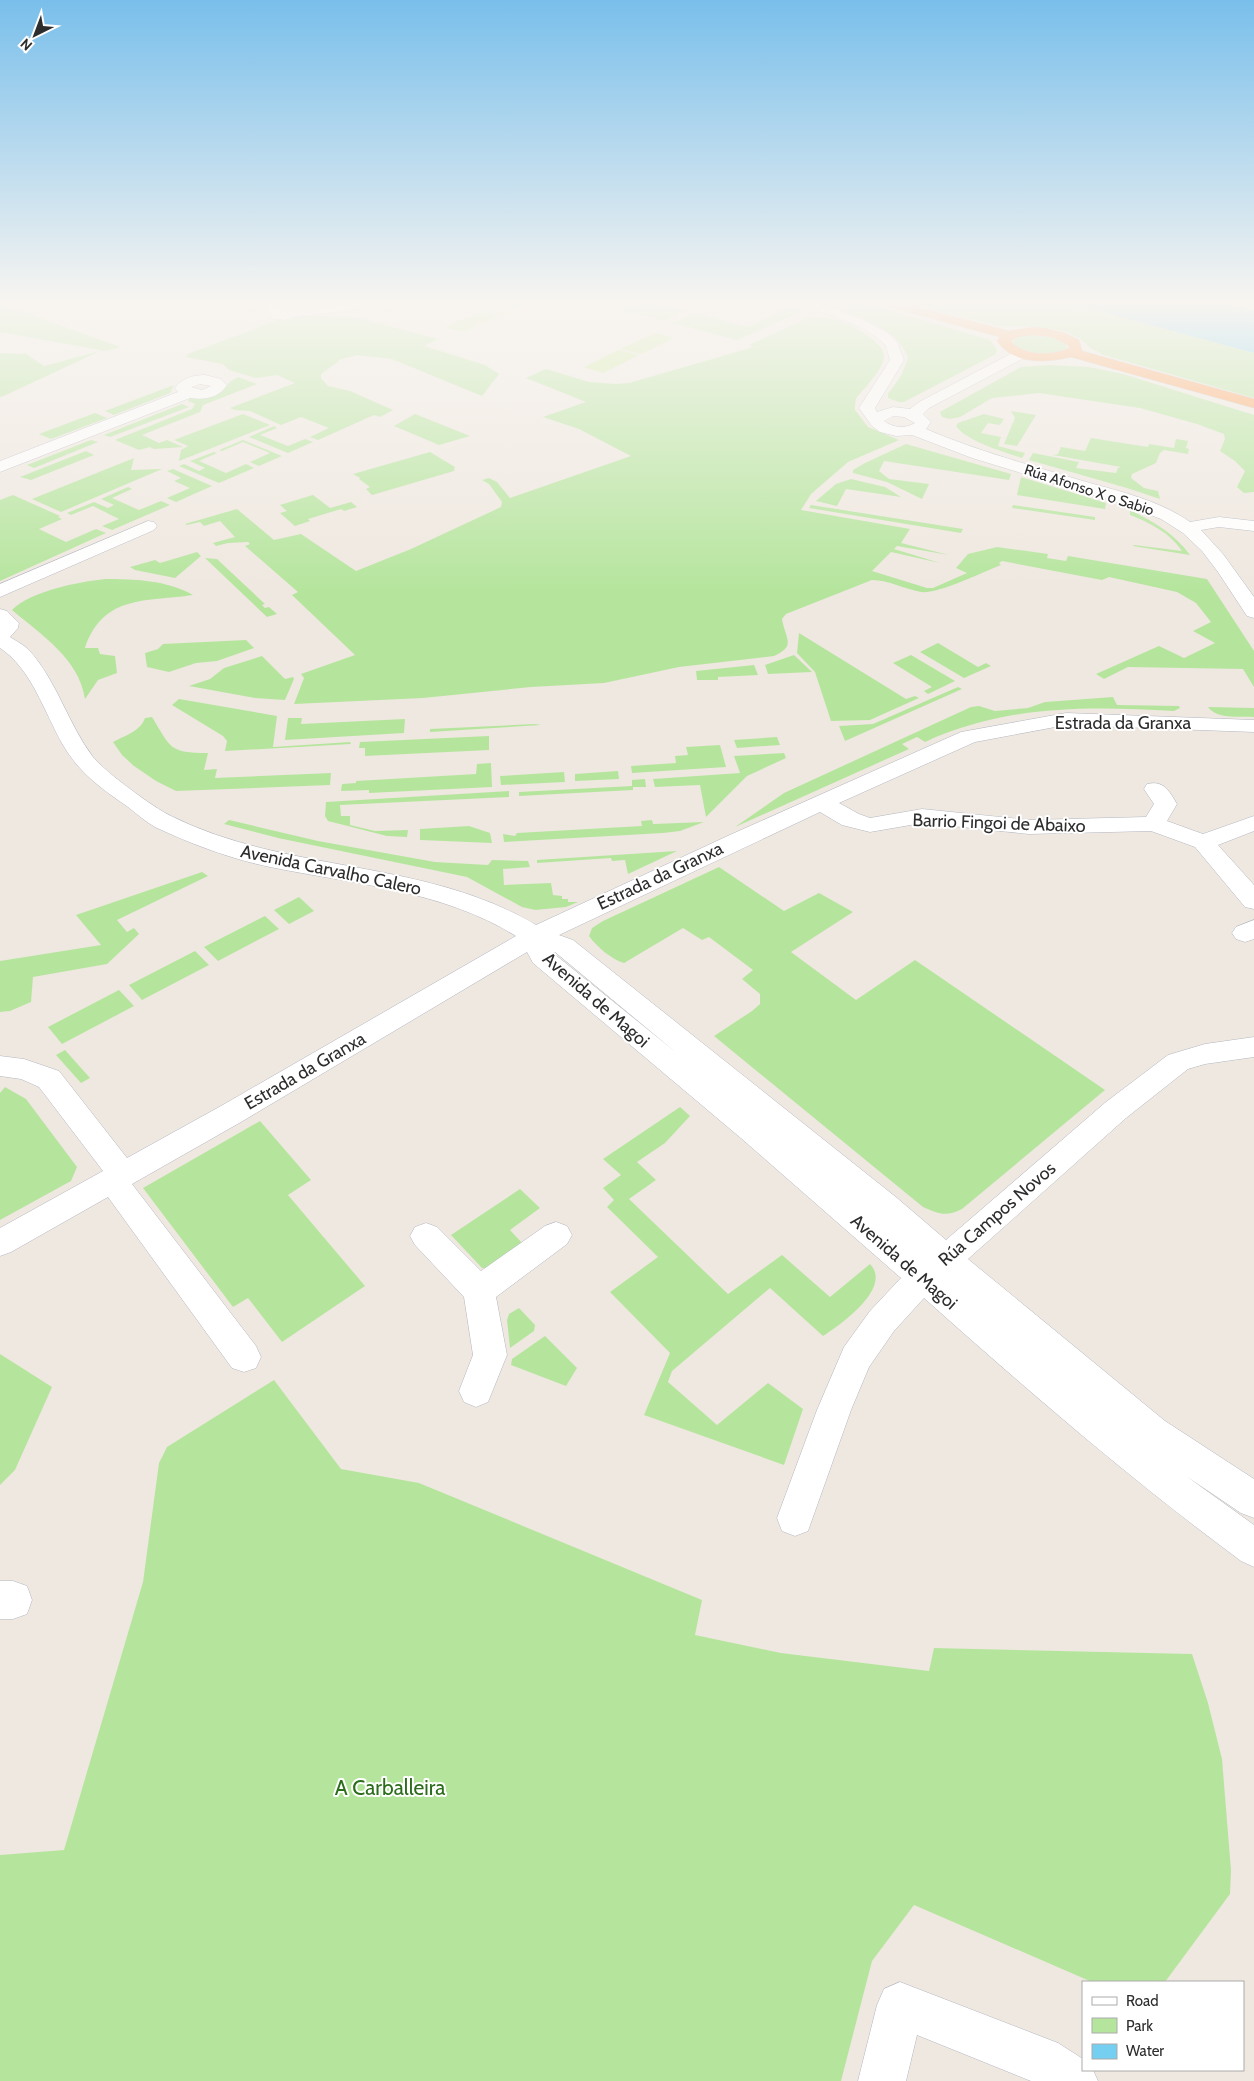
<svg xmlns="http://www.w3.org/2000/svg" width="1254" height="2081" font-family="Cabin,sans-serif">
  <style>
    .green { fill: #b5e59d }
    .pitch { fill: #c9ec99 }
    .water { fill: #74cff0 }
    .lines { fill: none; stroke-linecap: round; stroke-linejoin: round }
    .street-casing { stroke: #b3b6c1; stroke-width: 1 }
    .highway-casing { stroke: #c8c8c8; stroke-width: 1 }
    .street { fill: #fff; fill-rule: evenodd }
    .highway { fill: #ffa25b; fill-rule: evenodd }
    .labels { text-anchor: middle; stroke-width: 4; stroke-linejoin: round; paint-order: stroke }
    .far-street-label { font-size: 15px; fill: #2d2d2d; stroke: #fff }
    .street-label { font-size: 18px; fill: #2d2d2d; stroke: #fff }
    .near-park-label { font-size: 21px; fill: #2c6d1b; stroke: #fff }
  </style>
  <rect width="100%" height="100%" fill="#efe8e0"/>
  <!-- green -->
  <g class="green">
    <polygon points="7,300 13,300 6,306 120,347 106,351 0,332 0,305"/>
    <polygon points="642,300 684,310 663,321 621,310"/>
    <path d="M810,300H854L990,340L997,350L996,354L904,402H899L888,398V394L901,376L908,358C898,324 841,310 810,300Z"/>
    <polygon points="899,300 1058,300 1254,353 1254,398 1100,354 1101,353 1092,349 1079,338 1064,331 1041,327 997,326"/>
    <polygon points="793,305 805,310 737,340 673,323 694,313 748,327"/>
    <polygon points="291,315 354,317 438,339 424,346 485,365 499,374 482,396 392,359 357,355 338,360 339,361 321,374 321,378 328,386 350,391 393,410 380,417 374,415 318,440 310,437 329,428 301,417 281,425 250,411 235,410 230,408 295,383 277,375 256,378 229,370 223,364 186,357 188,354"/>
    <path d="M810,317C827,316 848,322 862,332C894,352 887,361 866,387C863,390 858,395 856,399C855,402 855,407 855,410L868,427L899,440L848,462L811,494L801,510L910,529L901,543L949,555L897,546L894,549L940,563L891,552L872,571L927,588H933L967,573L956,568L968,554L997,547L1048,554L1047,558L1066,561L1068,556L1207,579L1254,651V687L1243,669L1128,667L1104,679L1096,674L1159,646L1184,658L1215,643L1193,631L1211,622L1196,603L1177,592L1109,577L1102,580L1002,561L999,563L1001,565C983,572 939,594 921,592C904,589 889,580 872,580L786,614L782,619C785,638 797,646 774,656L679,667L604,683L531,687L423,698L294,704L304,678L301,674L355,655L292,595L298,592L245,546L250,544L248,542L228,543L216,546L213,543L235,537L220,521L204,526L200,522L187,525L185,524L237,509L274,540L301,534L356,571L411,549L501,507L502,502L489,484L482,480L489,478L497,482L510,498L631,456L579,429L543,417L586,402L526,378L546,369L589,382L615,384L629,383L754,347L749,345Z"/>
    <path d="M1031,334L1058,338L1066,343L1067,348C1052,358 1029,354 1014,345L1013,340L1020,336Z"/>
    <polygon points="100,351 8,394 0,397 0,353 26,354 44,366"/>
    <polygon points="1050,365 1089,367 1123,374 1254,415 1254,492 1244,493 1237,487 1245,471 1235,461 1220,451 1225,439 1224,434 1197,424 1140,408 1039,393 992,398 960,417 950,419 942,417 940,412 1021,367"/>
    <polygon points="238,377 257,384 203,405 200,412 142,435 159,443 167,440 183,447 154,449 150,447 139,450 115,440 192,409 195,404 188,401 190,398 220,393 231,381"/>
    <polygon points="174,385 170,393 114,415 105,411"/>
    <polygon points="182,404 189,407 110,437 104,435"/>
    <polygon points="1011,411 1036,415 1017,446 1004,444 1015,418"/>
    <polygon points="95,413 107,418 51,439 39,434"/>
    <polygon points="243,414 270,425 179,461 181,450 188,446 174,440"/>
    <polygon points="415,414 470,436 439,445 394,426"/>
    <path d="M984,414L1004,419L1000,425L988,423L981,433L1001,437L998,446L1025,453L1022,458C1004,452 966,441 956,426L958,423Z"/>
    <polygon points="274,426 277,428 260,435 288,446 305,439 313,442 288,453 249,437"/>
    <polygon points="1091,438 1148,447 1149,444 1174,448 1176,439 1188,441 1186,448 1189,449 1188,454 1164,450 1160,453 1156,463 1132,474 1131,478 1144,488 1158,491 1160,499 1127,488 1029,460 1033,453 1079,462 1076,468 1116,473 1118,468 1121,467 1053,455 1058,454 1061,447 1085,451"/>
    <polygon points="91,440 98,442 34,468 27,465"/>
    <polygon points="243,440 282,456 259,466 250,462 270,453 243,442 222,451 219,450"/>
    <polygon points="906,444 1011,474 1009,480 884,461 879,471 889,479 929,484 922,499 887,482 853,473 853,470 865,463"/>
    <polygon points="86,451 94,455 31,480 20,477"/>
    <polygon points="214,452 217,453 199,461 226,473 246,464 254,468 219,483 179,466 184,464 199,471 205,468 190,461"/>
    <polygon points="430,452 455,467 454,471 372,495 366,489 370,487 359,479 360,478 353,474"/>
    <polygon points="134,458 131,470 162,469 61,512 32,499"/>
    <polygon points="173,469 212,486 176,502 167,498 190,488 174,481 181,478 167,471"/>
    <polygon points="1021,477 1106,503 1105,509 1017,495"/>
    <polygon points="851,479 885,487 901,497 846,489 837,506 816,501 836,484"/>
    <polygon points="128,487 132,489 112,498 139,510 161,501 170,505 112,530 102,526 119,519 93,506 71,515 67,513 94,502 108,508 114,505 101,499"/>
    <polygon points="13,495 60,516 58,517 62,519 39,529 66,542 96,529 106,533 0,581 0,500"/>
    <polygon points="313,495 330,508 351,502 357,507 344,511 341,509 308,519 310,521 295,526 280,513 287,511 280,505"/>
    <polygon points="811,505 963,529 961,533 809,508"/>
    <polygon points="1013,505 1095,517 1095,520 1012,508"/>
    <path d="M1130,510C1154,522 1174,533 1190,555L1133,546L1134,545L1182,551C1169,532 1150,523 1130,515Z"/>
    <polygon points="197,552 201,556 175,578 135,570 130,567 155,560 160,563"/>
    <polygon points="205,558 217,559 265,604 262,605 265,608 269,607 277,614 267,617"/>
    <path d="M105,579C134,579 167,580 193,595C147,602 103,594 85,648H98L100,654L115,656L117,673L98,680L85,699C79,658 40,634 12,610C31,591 78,582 105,579Z"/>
    <polygon points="799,633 906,699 915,696 919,698 870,720 831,721 815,672 797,653"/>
    <polygon points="246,640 254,648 217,661 196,663 169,672 147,667 145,653 158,649 163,644"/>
    <polygon points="938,643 978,667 986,663 991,666 964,678 920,652"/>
    <polygon points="794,655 812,672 768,674 765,665"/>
    <polygon points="911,655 955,681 928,694 924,691 932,687 893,663"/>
    <polygon points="262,656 285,679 293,677 294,679 285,700 255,698 189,686 210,679 224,668"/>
    <polygon points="754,665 758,675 718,677 718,680 697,680 696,671"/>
    <polygon points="958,687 962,689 845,741 839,726 873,724"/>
    <path d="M1113,697L1117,705L1179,706L1180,708L1174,711C1087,706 1006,705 925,742L917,737L902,744L909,749L735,827L784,793L971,707L979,706L995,711L1028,708L1045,702Z"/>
    <polygon points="179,699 277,716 273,747 350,742 351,744 225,751 227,741 223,736 172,705"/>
    <path d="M1208,707L1254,708V717C1240,716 1217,720 1208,707Z"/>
    <path d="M152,717C171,748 169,753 208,753L204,770L217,769L215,778L331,773L330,785L176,791L156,781L134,766L122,755L113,742C124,736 141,731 145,718Z"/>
    <polygon points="288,718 302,718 301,724 405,719 404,733 285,740"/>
    <polygon points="535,724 541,725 430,732 430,729"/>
    <polygon points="489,736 489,750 365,756 365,748 359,748 360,742"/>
    <polygon points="777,737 780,745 737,748 734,740"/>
    <polygon points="720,745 726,767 632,773 631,766 676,763 675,756 688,755 686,747"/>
    <polygon points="784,753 786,758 747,776 706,817 700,785 655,787 653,779 740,773 734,756"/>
    <polygon points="491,763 492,787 369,793 369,790 341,791 342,784 356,783 356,781 476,774 477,764"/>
    <polygon points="618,771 619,779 575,781 575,774"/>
    <polygon points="564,772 565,782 501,785 500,776"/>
    <polygon points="645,779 646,787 633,787 633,790 519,796 519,792 632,786 632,780"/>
    <polygon points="509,791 509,797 340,805 341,816 350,816 350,825 375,831 408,830 407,837 387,836 328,821 325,816 326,802"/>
    <polygon points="229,820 318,841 435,862 488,865 492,860 528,861 530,867 503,869 504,885 551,883 553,895 562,896 562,899 568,899 568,902 578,902 566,907 535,910 522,907 467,877 278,838 224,824"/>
    <polygon points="652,820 653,824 704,822 680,831 663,833 504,842 503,834 515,836 517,833 642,826 641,821"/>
    <polygon points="469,826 490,833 492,843 420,840 420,829"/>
    <polygon points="677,851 628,874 625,860 612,861 611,858 537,863 537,860"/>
    <path d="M719,867L784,911L819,893L853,912L791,952L856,1000L915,960L1105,1090L962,1209C946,1217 939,1214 923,1207L714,1036L752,1011L760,1004V994L742,979L753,970L709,937L702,940L683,928L624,963C611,959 597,947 589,936L592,928L603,921Z"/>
    <polygon points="202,872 208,876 117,920 127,932 134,928 139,934 107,964 33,977 31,1002 10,1011 0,1012 0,961 101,945 76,915"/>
    <polygon points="299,897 314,911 289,924 274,910"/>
    <polygon points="265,916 279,929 218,961 204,947"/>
    <polygon points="195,951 209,965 142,1000 129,985"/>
    <polygon points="119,990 134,1006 62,1044 48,1027"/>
    <polygon points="65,1050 90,1078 81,1083 56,1055"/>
    <polygon points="5,1087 26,1099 77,1167 71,1181 0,1220 0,1093"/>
    <path d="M680,1107L690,1116L665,1143L637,1162L656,1180L629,1199L728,1294L782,1255L830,1297L870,1264C893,1288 840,1325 823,1336L770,1288L672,1371L668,1382L717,1425L768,1383L803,1409L784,1465L644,1415L670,1353L610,1292L658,1257L607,1207L614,1200L603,1188L621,1175L603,1159Z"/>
    <polygon points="260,1121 311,1180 288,1195 365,1286 282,1342 248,1298 233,1307 143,1188"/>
    <polygon points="520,1189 540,1208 510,1230 523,1244 488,1268 482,1268 451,1235"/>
    <polygon points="519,1308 535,1325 534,1331 510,1348 507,1320 509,1314"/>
    <polygon points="545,1336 577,1368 566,1386 511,1365 512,1359"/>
    <polygon points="0,1354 52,1387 15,1470 0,1485"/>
    <polygon points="274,1380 341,1469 419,1483 702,1600 695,1635 781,1653 929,1671 934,1648 1192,1654 1208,1703 1222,1759 1231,1870 1230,1894 1165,1982 1092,1982 914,1905 872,1961 841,2081 0,2081 0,1855 64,1850 143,1582 159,1463 167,1447"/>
  </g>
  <!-- pitch -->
  <g class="pitch">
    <polygon points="510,300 527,304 501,315 483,311"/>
    <polygon points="482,311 499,316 462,332 445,327"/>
    <polygon points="655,333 674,338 641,354 621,349"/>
    <polygon points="619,350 639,355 603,373 584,367"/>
  </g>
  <!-- water -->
  <polygon class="water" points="1058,300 1217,300 1254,311 1254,353"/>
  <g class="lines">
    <defs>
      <g id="street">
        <polygon points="13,300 25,300 22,306 17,307 11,303"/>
        <polygon points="240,300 258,300 282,307 296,309 370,300 405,300 399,304 295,317 285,320 271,318 270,312 241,303"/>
        <path d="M790,300H809L866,321L889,334L897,342L904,360L875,408L877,412L893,407L910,409L919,402L1016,351H1026L1028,354L1026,357L929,408L923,414L931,422L926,429C977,451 1030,465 1083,481C1118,491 1159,500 1190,522L1219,517L1254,521V531L1219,527L1201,530L1223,554L1254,597V618L1247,616L1218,572L1202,551L1183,533L1161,519L1120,503L972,458L912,435L896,436L880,432L872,426L859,408L890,360C888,355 888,349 885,345C869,325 816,310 791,303ZM893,416L904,417L915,423C905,429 893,428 884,421Z"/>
        <path d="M205,375L221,379L227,385C219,398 205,400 190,398L0,472V461L178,392L175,388C182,378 193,375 205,375ZM200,384L211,386L202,390L191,387Z"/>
        <polygon points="148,521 154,522 157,526 154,530 0,597 0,584"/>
        <path d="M0,609L7,611L19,623L18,628L10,637C16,641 24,645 29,650C57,681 68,724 93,757C105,772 154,808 171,816C287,874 424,858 536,925L732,834L961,732L1066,713L1254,720V732L1066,725L975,742L839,803L859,814L870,818L922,809L1029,820L1146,817L1154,804L1144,789L1147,784C1164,780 1169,791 1177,804L1167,821L1203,834L1254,816V831L1218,845L1254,885V909L1245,907L1195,847L1151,831L1029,834L922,823L870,832L842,825L820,812L559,935L573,940L897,1198L946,1240L1106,1102L1168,1055L1205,1044L1254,1037V1057L1205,1064L1188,1069L1126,1118L968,1259L1165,1421L1254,1479V1518L1241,1513L1186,1476L1254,1525V1567L1241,1561C1130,1479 1026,1389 924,1298L894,1331L869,1367L851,1410L808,1531L795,1536L782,1531L777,1518L817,1410L844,1347L870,1311L901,1278L742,1139L533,963L527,952L241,1122L132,1184L256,1346L261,1357L256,1368L244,1372L232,1368L108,1197L11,1252L0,1256V1228L103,1171L39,1087L21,1079L0,1076V1056L24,1059L59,1071L127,1158L221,1106L516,936C442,890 353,884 270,867C231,859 191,844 155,827C146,822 137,814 128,807C102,789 79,773 63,745C44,712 32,669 0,648ZM553,952H555L678,1054L553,953Z"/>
        <polygon points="1254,920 1254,939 1245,942 1236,939 1232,933 1236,927"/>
        <polygon points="556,1222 567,1226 572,1235 567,1244 496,1297 507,1355 488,1402 476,1407 464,1402 459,1391 473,1355 464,1297 415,1245 410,1236 415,1227 426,1223 437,1227 481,1271 545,1226"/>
        <polygon points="0,1581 13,1581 27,1586 32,1600 27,1614 13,1619 0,1619"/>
        <polygon points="900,1982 1058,2043 1083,2059 1083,2070 1093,2070 1098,2081 1031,2081 917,2035 906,2081 858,2081 877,2005 884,1989"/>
      </g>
      <path id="highway" d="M874,300H893L1009,331L1033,327L1044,328L1065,333L1079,340L1082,351L1254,399V408L1071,357C1046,363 1014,365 997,341L1000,337L875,303ZM1033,335L1052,337L1068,345L1069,348C1053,356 1022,356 1011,341L1017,337Z"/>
    </defs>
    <!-- street casing -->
    <use href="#street" class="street-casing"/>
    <!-- highway casing -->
    <use href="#highway" class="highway-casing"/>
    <!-- street -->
    <use href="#street" class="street"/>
    <!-- highway -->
    <use href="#highway" class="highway"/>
  </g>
  <!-- sky -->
  <linearGradient id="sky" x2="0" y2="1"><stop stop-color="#79bfeb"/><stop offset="0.51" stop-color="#f8f5f1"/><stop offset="1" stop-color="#f8f5f1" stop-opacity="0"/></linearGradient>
  <rect width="1254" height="591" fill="url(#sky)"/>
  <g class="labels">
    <!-- far-street labels -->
    <g class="far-street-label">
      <text transform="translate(1089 490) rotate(18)" y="5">Rúa Afonso X o Sabio</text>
    </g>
    <!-- street labels -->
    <g class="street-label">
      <text x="1123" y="729">Estrada da Granxa</text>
      <text transform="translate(999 823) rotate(2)" y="6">Barrio Fingoi de Abaixo</text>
      <text transform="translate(331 870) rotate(12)" y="6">Avenida Carvalho Calero</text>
      <text transform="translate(660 876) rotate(-25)" y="6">Estrada da Granxa</text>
      <text transform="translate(596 1000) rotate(41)" y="6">Avenida de Magoi</text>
      <text transform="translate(305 1071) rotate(-30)" y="6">Estrada da Granxa</text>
      <text transform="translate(997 1214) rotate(-41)" y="6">Rúa Campos Novos</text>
      <text transform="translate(904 1262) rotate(41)" y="6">Avenida de Magoi</text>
    </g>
    <!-- near-park labels -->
    <g class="near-park-label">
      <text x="390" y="1795">A Carballeira</text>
    </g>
  </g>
  <!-- legend -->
  <rect x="1082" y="1981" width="162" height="90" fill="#ffffff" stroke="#ababab"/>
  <rect x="1092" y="1997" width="25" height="8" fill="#ffffff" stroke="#ababab"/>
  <text x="1126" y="2006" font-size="15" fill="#2d2d2d">Road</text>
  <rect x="1092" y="2018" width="25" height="15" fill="#b5e59d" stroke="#ababab"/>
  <text x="1126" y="2031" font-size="15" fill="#2d2d2d">Park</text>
  <rect x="1092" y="2044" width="25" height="15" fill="#74cff0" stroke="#ababab"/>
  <text x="1126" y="2056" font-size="15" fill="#2d2d2d">Water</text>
  <!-- north arrow -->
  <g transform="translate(35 35) rotate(222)" stroke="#ffffff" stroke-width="4" paint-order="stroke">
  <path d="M0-4L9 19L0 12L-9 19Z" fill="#2d2d2d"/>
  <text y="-8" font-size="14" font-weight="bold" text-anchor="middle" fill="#2d2d2d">N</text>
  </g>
</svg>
